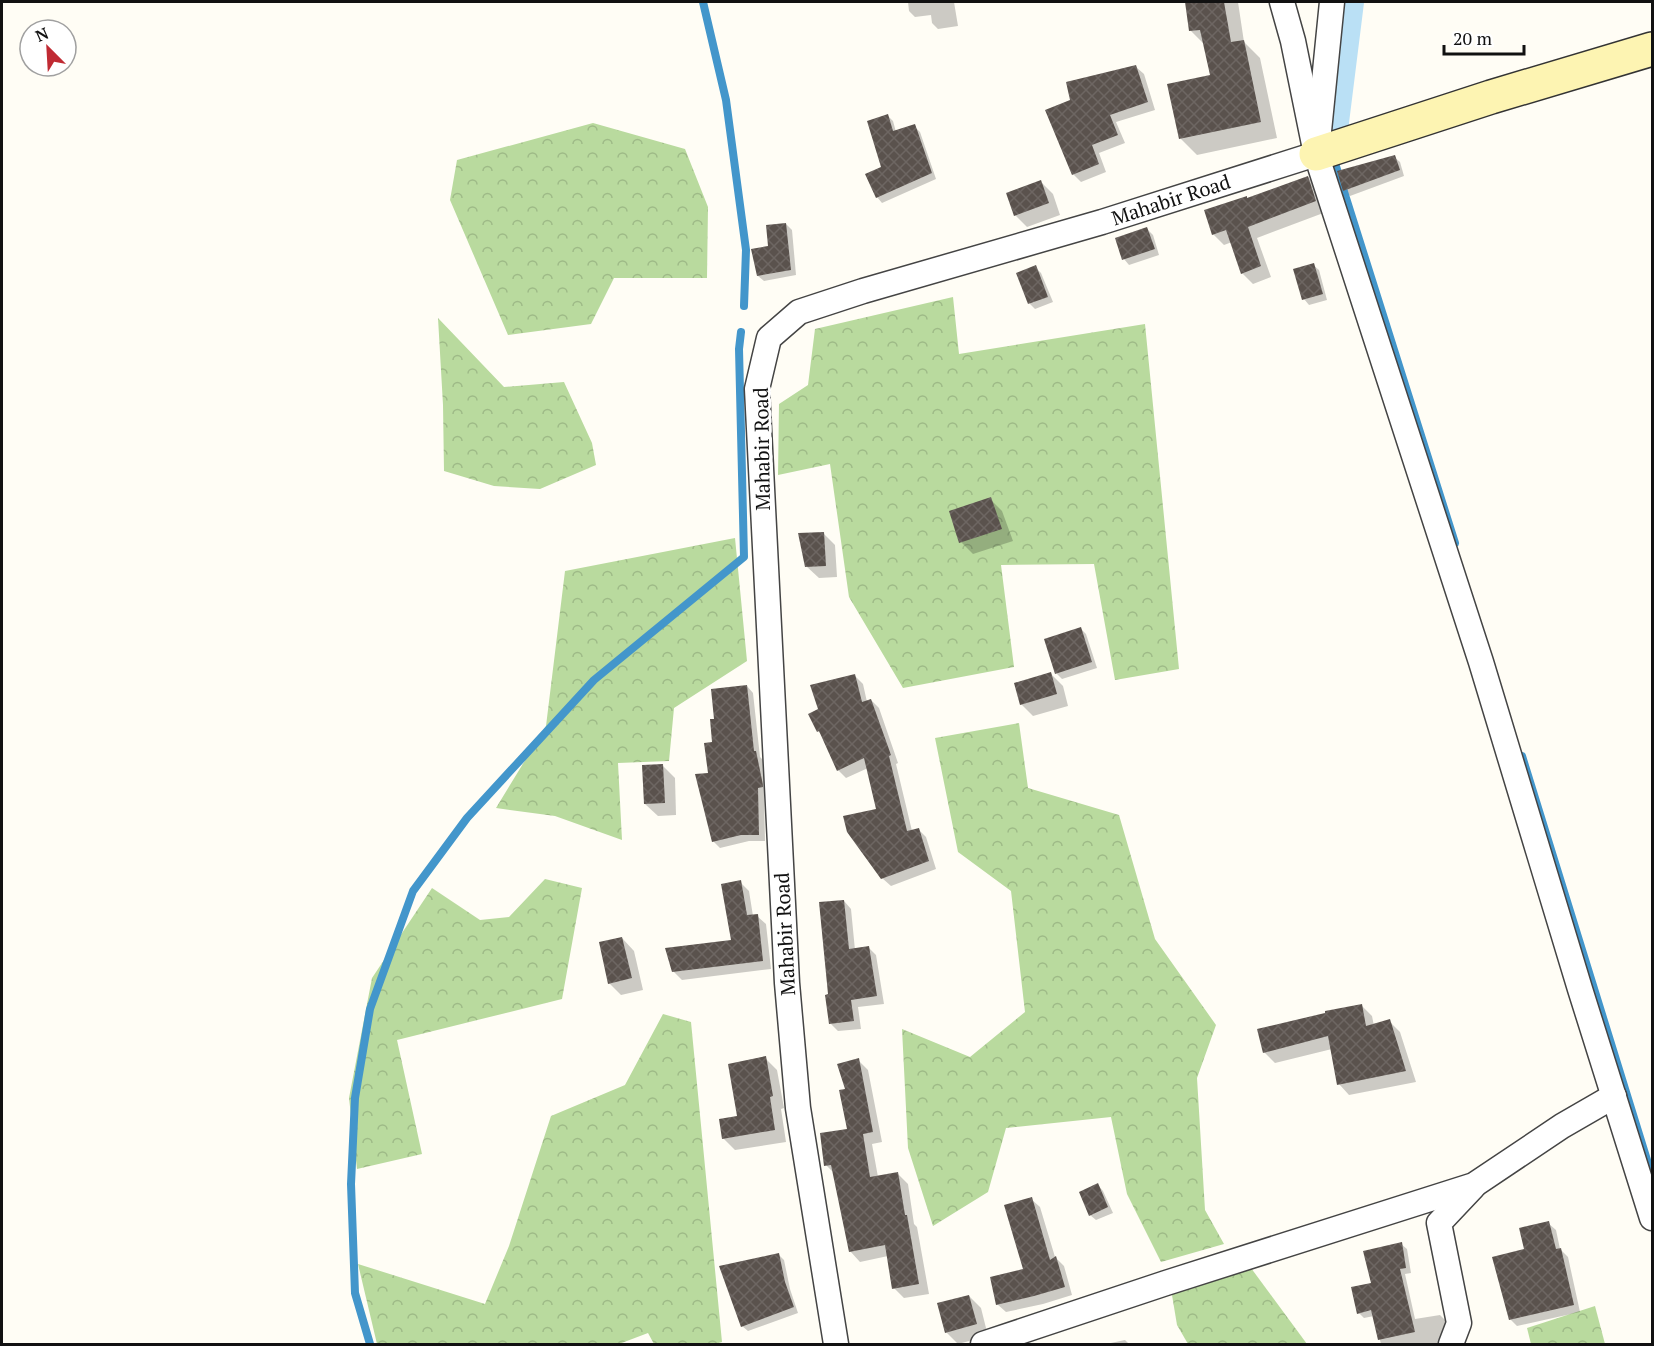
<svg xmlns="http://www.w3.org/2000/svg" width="1654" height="1346" font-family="'PT Serif',serif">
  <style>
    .forest { fill: url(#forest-crowns) }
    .shadow { fill: #0003 }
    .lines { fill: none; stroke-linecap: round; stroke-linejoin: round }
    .stream { stroke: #4396cb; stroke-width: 8 }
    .canal { stroke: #bae0f5; stroke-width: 28 }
    .building { fill: url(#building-cross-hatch) }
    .street-casing { stroke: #444; stroke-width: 27 }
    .secondary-casing { stroke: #333; stroke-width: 36 }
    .street { stroke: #fff; stroke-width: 24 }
    .secondary { stroke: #fdf4b2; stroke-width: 33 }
    .labels { text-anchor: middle; stroke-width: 6; stroke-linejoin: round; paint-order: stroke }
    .street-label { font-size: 20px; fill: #111; stroke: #fff }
  </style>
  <defs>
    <pattern id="forest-crowns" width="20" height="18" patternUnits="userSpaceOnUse" patternTransform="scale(1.5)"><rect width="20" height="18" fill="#b9da9e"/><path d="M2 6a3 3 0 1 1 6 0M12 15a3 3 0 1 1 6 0" fill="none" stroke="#9eba87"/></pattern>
    <pattern id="building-cross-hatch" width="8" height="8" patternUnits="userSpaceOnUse" patternTransform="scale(1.5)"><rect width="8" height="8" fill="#5a524d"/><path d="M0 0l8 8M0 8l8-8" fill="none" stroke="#6d6662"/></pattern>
  </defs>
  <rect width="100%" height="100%" fill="#fffdf5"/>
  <!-- forest -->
  <g class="forest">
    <polygon points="593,123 685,149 708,207 707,278 614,278 591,324 508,335 450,200 457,160"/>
    <polygon points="953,297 959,354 1145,324 1179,669 1115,680 1094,564 1001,565 1014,667 903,688 849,597 830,464 778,475 779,404 808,385 815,329"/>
    <polygon points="438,318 504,387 564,382 592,443 596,465 540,489 494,486 444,471 443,405"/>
    <polygon points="735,538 747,661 674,708 669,761 618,763 622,840 555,816 496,808 546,726 565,571"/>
    <polygon points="1019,723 1028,788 1119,815 1155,939 1216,1025 1197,1078 1205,1210 1224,1244 1161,1262 1127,1194 1111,1117 1006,1128 988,1192 933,1226 908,1148 902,1029 970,1057 1025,1012 1011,891 958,852 935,738"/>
    <polygon points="545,879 582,888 562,999 397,1040 422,1154 357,1169 349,1098 372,978 432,888 480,920 509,917"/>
    <polygon points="663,1014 691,1022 722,1342 715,1344 654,1344 648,1333 619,1344 377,1344 358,1264 485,1304 509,1246 551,1116 625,1085"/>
    <polygon points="1251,1268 1307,1344 1188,1344 1177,1325 1171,1289"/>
    <polygon points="1595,1306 1605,1344 1531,1344 1527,1328"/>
  </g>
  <!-- shadow -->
  <g class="shadow">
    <polygon points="908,2 954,2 958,26 938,29 932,23 931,15 915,17 909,11"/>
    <polygon points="1186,2 1238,2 1244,42 1260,58 1277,138 1197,155 1181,139 1169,85 1211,76 1205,45 1191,31"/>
    <polygon points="1136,67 1144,74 1155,110 1116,122 1125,143 1099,153 1106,172 1081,182 1073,174"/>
    <polygon points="888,116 893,121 896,132 914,126 920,132 936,179 882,203 877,197 883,168"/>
    <polygon points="1394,157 1400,162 1404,176 1350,196 1344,190"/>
    <polygon points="1308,177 1318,188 1326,212 1257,238 1271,277 1253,284 1242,273 1232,242 1224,245 1213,234 1248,200"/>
    <polygon points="1041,182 1053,194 1060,215 1027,227 1015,215"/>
    <polygon points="786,224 792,230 796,275 764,281 758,276"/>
    <polygon points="1147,229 1153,235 1159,255 1129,265 1124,259"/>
    <polygon points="1313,265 1319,270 1327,300 1309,305 1304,299"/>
    <polygon points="1035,267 1041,273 1053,302 1035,309 1030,304 1018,274"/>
    <polygon points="990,499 1002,511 1013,541 973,554 961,542"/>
    <polygon points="823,533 835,545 837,577 819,578 806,566"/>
    <polygon points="1080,628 1086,634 1097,668 1062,679 1057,674 1045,640"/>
    <polygon points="1051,674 1063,686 1068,706 1033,716 1021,704"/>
    <polygon points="855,676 863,684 867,702 871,700 879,708 898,763 896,764 912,831 918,829 926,837 936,869 891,886 882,878 878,810 868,768 846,778 838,770 822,735 818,731 820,709"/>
    <polygon points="747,686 753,693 760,757 763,760 769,794 764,795 765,841 749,841 720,848 713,841 710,775 716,720"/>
    <polygon points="663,766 675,778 676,815 658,816 645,804"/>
    <polygon points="740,882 749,891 753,916 757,916 766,924 771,969 682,980 673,971 733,941"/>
    <polygon points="844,901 851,909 855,950 869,948 876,955 884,1004 858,1007 861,1029 838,1031 831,1024 830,996"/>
    <polygon points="622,938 634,951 643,990 621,995 609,983"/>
    <polygon points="1361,1005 1372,1016 1374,1026 1389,1021 1400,1032 1416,1082 1349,1095 1339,1084 1332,1049 1275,1063 1264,1052"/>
    <polygon points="765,1058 777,1070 784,1108 781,1109 786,1142 735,1150 723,1138 739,1117"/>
    <polygon points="858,1060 868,1070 882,1142 872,1144 878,1177 898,1174 908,1184 914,1224 917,1227 929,1294 904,1298 894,1288 888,1256 860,1262 850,1251 835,1174 826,1165 849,1131 847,1090"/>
    <polygon points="1098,1185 1103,1191 1113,1213 1096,1220 1090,1215"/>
    <polygon points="1031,1199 1040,1207 1055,1257 1064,1266 1072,1295 1043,1304 1006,1312 997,1304 1025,1270"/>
    <polygon points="1548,1223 1556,1230 1560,1249 1568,1257 1580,1312 1517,1326 1510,1319 1526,1250"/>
    <polygon points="1401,1244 1407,1249 1411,1273 1405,1274 1415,1319 1440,1315 1445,1320 1448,1332 1444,1344 1381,1344 1374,1316 1364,1318 1359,1313 1373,1284"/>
    <polygon points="778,1254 784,1260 790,1289 798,1313 748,1331 742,1326"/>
    <polygon points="969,1296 981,1308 988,1336 958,1344 946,1332"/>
    <polygon points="1125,1340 1129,1344 1106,1344"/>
  </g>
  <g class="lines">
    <!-- stream -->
    <g class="stream">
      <polyline points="703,2 726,100 746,250 744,306"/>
      <polyline points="1334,160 1455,543"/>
      <polyline points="1522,756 1652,1176"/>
      <polyline points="370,1344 355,1293 351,1184 355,1098 370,1009 413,891 467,818 594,680 744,557 739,349 741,332"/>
    </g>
    <!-- canal -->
    <polyline class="canal" points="1334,130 1350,2"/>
  </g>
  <!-- building -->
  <g class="building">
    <polygon points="1185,2 1224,2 1231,42 1244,40 1261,122 1179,139 1167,84 1210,75 1200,30 1189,31"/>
    <polygon points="1136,65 1148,102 1110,115 1118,135 1092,145 1099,164 1072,175 1045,110 1070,100 1066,82"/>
    <polygon points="888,114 893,131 915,124 932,173 876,198 865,174 881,167 867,121"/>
    <polygon points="1395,155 1400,170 1343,191 1337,171"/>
    <polygon points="1308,176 1316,201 1248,227 1261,266 1241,274 1226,230 1212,235 1204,210 1247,196 1247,198"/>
    <polygon points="1041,180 1049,203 1014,216 1006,193"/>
    <polygon points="786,223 791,270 757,276 751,249 768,246 766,225"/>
    <polygon points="1147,227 1155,249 1122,260 1115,238"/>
    <polygon points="1314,263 1323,294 1302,300 1293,269"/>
    <polygon points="1036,265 1048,297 1028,304 1016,273"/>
    <polygon points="991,497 1002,529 959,543 949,511"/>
    <polygon points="824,532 826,566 805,567 798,533"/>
    <polygon points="1081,627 1092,662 1055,674 1044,639"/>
    <polygon points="1051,672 1057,694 1020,705 1014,683"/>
    <polygon points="855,674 862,702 871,699 891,755 889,756 907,831 919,828 929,861 881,879 847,832 843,816 876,809 864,758 837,771 819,731 817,732 808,714 818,709 810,685"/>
    <polygon points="747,685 754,751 756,751 763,785 763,787 758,788 759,835 741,835 712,842 695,774 708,773 704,743 712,742 710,719 714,719 711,689"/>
    <polygon points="663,764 665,803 644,804 642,765"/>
    <polygon points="741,880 747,915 758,914 763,961 672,972 665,948 731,940 721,884"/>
    <polygon points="844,900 849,949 869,946 877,996 851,1000 854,1021 829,1024 825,995 828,994 819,902"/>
    <polygon points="622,937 632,978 608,984 599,942"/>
    <polygon points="1362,1004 1366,1026 1390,1019 1406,1071 1337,1085 1328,1036 1263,1053 1257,1029 1325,1013 1325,1011"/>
    <polygon points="766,1056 773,1096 770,1097 775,1130 722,1139 719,1119 737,1116 728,1064"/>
    <polygon points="859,1058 873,1132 863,1134 870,1177 898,1172 905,1215 907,1215 919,1284 892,1289 885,1245 849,1252 831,1165 824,1166 820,1133 847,1129 839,1090 845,1089 837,1064"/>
    <polygon points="1098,1183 1108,1207 1089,1216 1079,1192"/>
    <polygon points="1032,1197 1050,1260 1056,1256 1065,1287 1034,1296 996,1305 990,1277 1023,1269 1004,1205"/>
    <polygon points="1549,1221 1556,1249 1561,1248 1574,1305 1509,1320 1492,1257 1524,1249 1519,1228"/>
    <polygon points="1402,1242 1406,1268 1400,1269 1415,1332 1378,1340 1371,1310 1357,1314 1351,1287 1371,1283 1363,1251"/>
    <polygon points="779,1253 785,1282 794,1307 741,1327 719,1266"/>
    <polygon points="969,1295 977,1324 945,1333 937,1303"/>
  </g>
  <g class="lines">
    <defs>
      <g id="street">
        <polyline points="1282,2 1293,41 1316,154 1481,662 1580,989 1652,1218"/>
        <polyline points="1319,131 1332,2"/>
        <polyline points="836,1344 798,1108 787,983 757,389 769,338 799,312 863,291 1102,222 1316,154"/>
        <polyline points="983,1344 1166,1283 1474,1185 1562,1126 1614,1096"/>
        <polyline points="1451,1344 1459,1323 1439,1223 1473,1187"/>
      </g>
      <polyline id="secondary" points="1316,154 1491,97 1652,49"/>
    </defs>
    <!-- street casing -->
    <use href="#street" class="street-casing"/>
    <!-- secondary casing -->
    <use href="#secondary" class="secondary-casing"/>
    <!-- street -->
    <use href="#street" class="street"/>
    <!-- secondary -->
    <use href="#secondary" class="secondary"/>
  </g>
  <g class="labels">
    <!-- street labels -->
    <g class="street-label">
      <text transform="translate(1171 200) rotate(-18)" y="7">Mahabir Road</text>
      <text transform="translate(762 449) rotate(-91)" y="7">Mahabir Road</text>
      <text transform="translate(785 934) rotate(-93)" y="7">Mahabir Road</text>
    </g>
  </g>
  <!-- border -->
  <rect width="1654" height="1346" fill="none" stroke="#111111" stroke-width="6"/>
  <!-- north arrow -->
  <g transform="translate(48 48) rotate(336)"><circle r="28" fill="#ffffff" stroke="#a0a0a0" stroke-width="1.5"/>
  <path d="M0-4.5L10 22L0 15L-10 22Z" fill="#c02a33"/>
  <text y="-9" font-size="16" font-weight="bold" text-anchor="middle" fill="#111111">N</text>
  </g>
  <!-- scale -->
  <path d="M1444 45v9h80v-9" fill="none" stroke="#111111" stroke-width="3"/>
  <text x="1453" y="45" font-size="18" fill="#111111" stroke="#ffffff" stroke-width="4.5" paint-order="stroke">20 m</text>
</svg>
